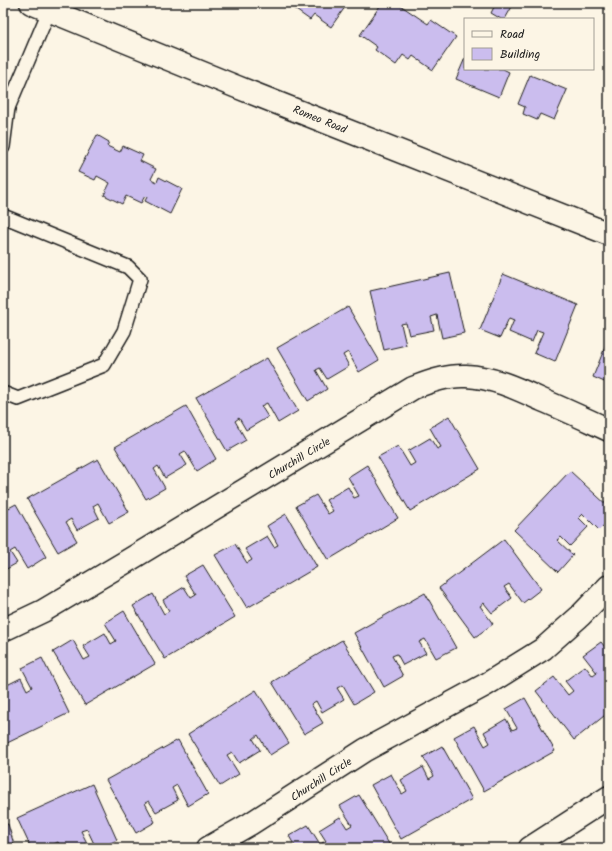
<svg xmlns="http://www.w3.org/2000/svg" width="612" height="851" font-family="Kalam,sans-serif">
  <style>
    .building { fill: #cbbdee; stroke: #1c1c1c }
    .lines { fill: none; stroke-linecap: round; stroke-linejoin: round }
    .lane-casing { stroke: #1c1c1c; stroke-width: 16 }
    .street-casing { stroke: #1c1c1c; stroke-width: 25 }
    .lane { stroke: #fcf5e5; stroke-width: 13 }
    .street { stroke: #fcf5e5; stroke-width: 22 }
    .labels { text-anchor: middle; stroke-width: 3; stroke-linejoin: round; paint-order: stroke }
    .street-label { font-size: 11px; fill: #1c1c1c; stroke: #fcf5e5 }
  </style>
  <rect width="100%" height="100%" fill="#fcf5e5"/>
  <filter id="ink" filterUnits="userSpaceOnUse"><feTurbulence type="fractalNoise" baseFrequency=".025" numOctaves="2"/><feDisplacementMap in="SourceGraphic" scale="8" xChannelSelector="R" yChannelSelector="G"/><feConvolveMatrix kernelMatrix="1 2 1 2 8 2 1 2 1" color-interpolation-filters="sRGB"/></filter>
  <g filter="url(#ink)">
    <!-- building -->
    <g class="building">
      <polygon points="286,3 348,3 331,27 314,15 310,20"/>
      <polygon points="382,3 397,3 428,24 431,20 456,37 433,70 413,56 410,60 403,55 396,65 375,50 377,47 360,35"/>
      <polygon points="496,3 514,3 505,19 501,19 491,13"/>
      <polygon points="465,58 465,69 503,69 509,72 499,97 456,79"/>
      <polygon points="530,75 567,90 554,120 540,114 537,120 523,114 525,107 518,104"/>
      <polygon points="97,135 109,142 107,146 120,152 123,146 143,155 140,161 156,169 151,179 157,182 159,177 182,189 170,214 145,201 147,197 145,196 141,203 126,196 122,204 104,195 110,183 97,176 95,180 78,172"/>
      <polygon points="450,273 464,333 442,338 437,315 431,317 434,330 409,335 406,323 401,324 406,345 384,350 370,291"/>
      <polygon points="503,274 578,305 555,362 534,353 543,332 537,330 532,342 509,332 514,320 509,318 500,338 480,330"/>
      <polygon points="348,307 379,360 359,372 348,352 343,355 349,366 327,379 320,368 316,370 327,389 308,401 277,348"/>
      <polygon points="609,337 609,384 593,377"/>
      <polygon points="267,358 298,411 278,423 267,403 261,406 268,417 246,430 239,418 235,421 246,440 227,451 196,398"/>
      <polygon points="186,406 216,459 197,471 185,451 180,454 187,465 165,478 158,466 154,469 165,488 146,499 115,447"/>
      <polygon points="449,416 480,469 410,511 378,457 398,446 410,466 415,463 408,451 430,438 437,449 441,447 430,428"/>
      <polygon points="98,459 129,512 109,523 98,503 93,506 99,518 77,530 71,519 66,522 77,541 58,552 27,499"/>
      <polygon points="367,465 398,518 328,560 296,506 316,495 328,514 333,511 326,500 348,487 354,498 359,496 348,477"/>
      <polygon points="570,471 609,507 609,520 599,530 583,514 579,518 588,527 570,546 561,537 557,540 573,555 558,572 514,530"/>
      <polygon points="16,504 46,557 27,569 15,549 10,552 17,563 3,571 3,511"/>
      <polygon points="286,514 317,567 247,608 215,555 235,544 247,563 252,560 245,549 267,536 274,547 278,545 267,526"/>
      <polygon points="504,539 541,589 523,603 509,584 504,587 512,598 492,613 484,603 480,606 493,624 475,637 439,588"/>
      <polygon points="203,565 235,617 165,659 133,606 153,594 164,614 169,611 163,600 184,587 191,598 196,595 184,576"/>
      <polygon points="425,593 456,648 436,658 425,639 419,642 426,653 403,665 397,654 392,656 403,676 384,687 354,633"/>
      <polygon points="124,611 155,664 85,705 53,652 73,640 84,660 90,657 83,646 105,633 111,644 116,641 105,623"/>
      <polygon points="342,640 374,692 354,704 343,685 337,688 344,699 322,712 316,701 311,704 323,723 304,734 272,682"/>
      <polygon points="601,642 609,652 609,712 574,740 536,691 554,677 568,695 573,691 565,681 585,666 593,676 597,673 583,655"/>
      <polygon points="42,658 69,713 3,745 3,702 4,701 3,687 21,678 27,690 32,687 22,668"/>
      <polygon points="256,690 289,743 270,755 258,735 253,739 260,750 239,763 232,752 227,755 239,774 220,786 188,734"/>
      <polygon points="525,698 555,751 484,791 454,737 474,726 485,746 490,743 484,732 506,719 512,730 517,728 506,709"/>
      <polygon points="178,740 208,794 188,806 177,785 172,788 178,800 156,812 149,801 145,803 155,822 136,833 106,780"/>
      <polygon points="442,746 472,799 401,839 371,785 391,774 402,794 407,791 401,780 423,767 429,779 434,776 423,757"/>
      <polygon points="92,784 117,840 100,848 96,848 87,829 81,831 87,843 76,848 61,848 58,842 54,844 55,848 31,848 17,818"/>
      <polygon points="359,795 391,847 389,848 296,848 289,836 308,825 320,844 326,841 319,830 340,817 347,828 352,825 340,806"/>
      <polygon points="8,824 15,848 3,848 3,825"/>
    </g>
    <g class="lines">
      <defs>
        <g id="lane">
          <polyline points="3,106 8,108 49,11"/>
          <polyline points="3,147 8,108"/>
          <polyline points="3,216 128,267 140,279 124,331 104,365 18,399 3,393"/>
        </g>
        <g id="street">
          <polyline points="31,3 237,87 609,234"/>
          <path d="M3,630L43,611L124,563L413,388C430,381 448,375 466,376C493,377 518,389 542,400C564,409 587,420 609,430"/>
          <polyline points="208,848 250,824 365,750 487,684 543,649 580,616 609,586"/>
          <polyline points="530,848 609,797"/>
        </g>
      </defs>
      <!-- lane casing -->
      <use href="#lane" class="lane-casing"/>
      <!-- street casing -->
      <use href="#street" class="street-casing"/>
      <!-- lane -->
      <use href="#lane" class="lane"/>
      <!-- street -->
      <use href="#street" class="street"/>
    </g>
  </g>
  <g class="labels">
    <!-- street labels -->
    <g class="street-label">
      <text transform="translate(320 119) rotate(22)" y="4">Romeo Road</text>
      <text transform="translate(299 458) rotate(-31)" y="4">Churchill Circle</text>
      <text transform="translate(321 779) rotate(-33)" y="4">Churchill Circle</text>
    </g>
  </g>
  <!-- margin -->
  <rect width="612" height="851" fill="none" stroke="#fcf5e5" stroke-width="16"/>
  <rect x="8" y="8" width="596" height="835" fill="none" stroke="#1c1c1c" stroke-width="1.5" filter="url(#ink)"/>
  <!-- legend -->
  <rect x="464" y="18" width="130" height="52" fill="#fcf5e5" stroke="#a29e95"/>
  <rect x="472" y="31" width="20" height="6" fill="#fcf5e5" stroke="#a29e95"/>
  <text x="500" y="38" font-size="12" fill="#1c1c1c">Road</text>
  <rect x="472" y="48" width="20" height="12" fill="#cbbdee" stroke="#a29e95"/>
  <text x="500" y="58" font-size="12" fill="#1c1c1c">Building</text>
</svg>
